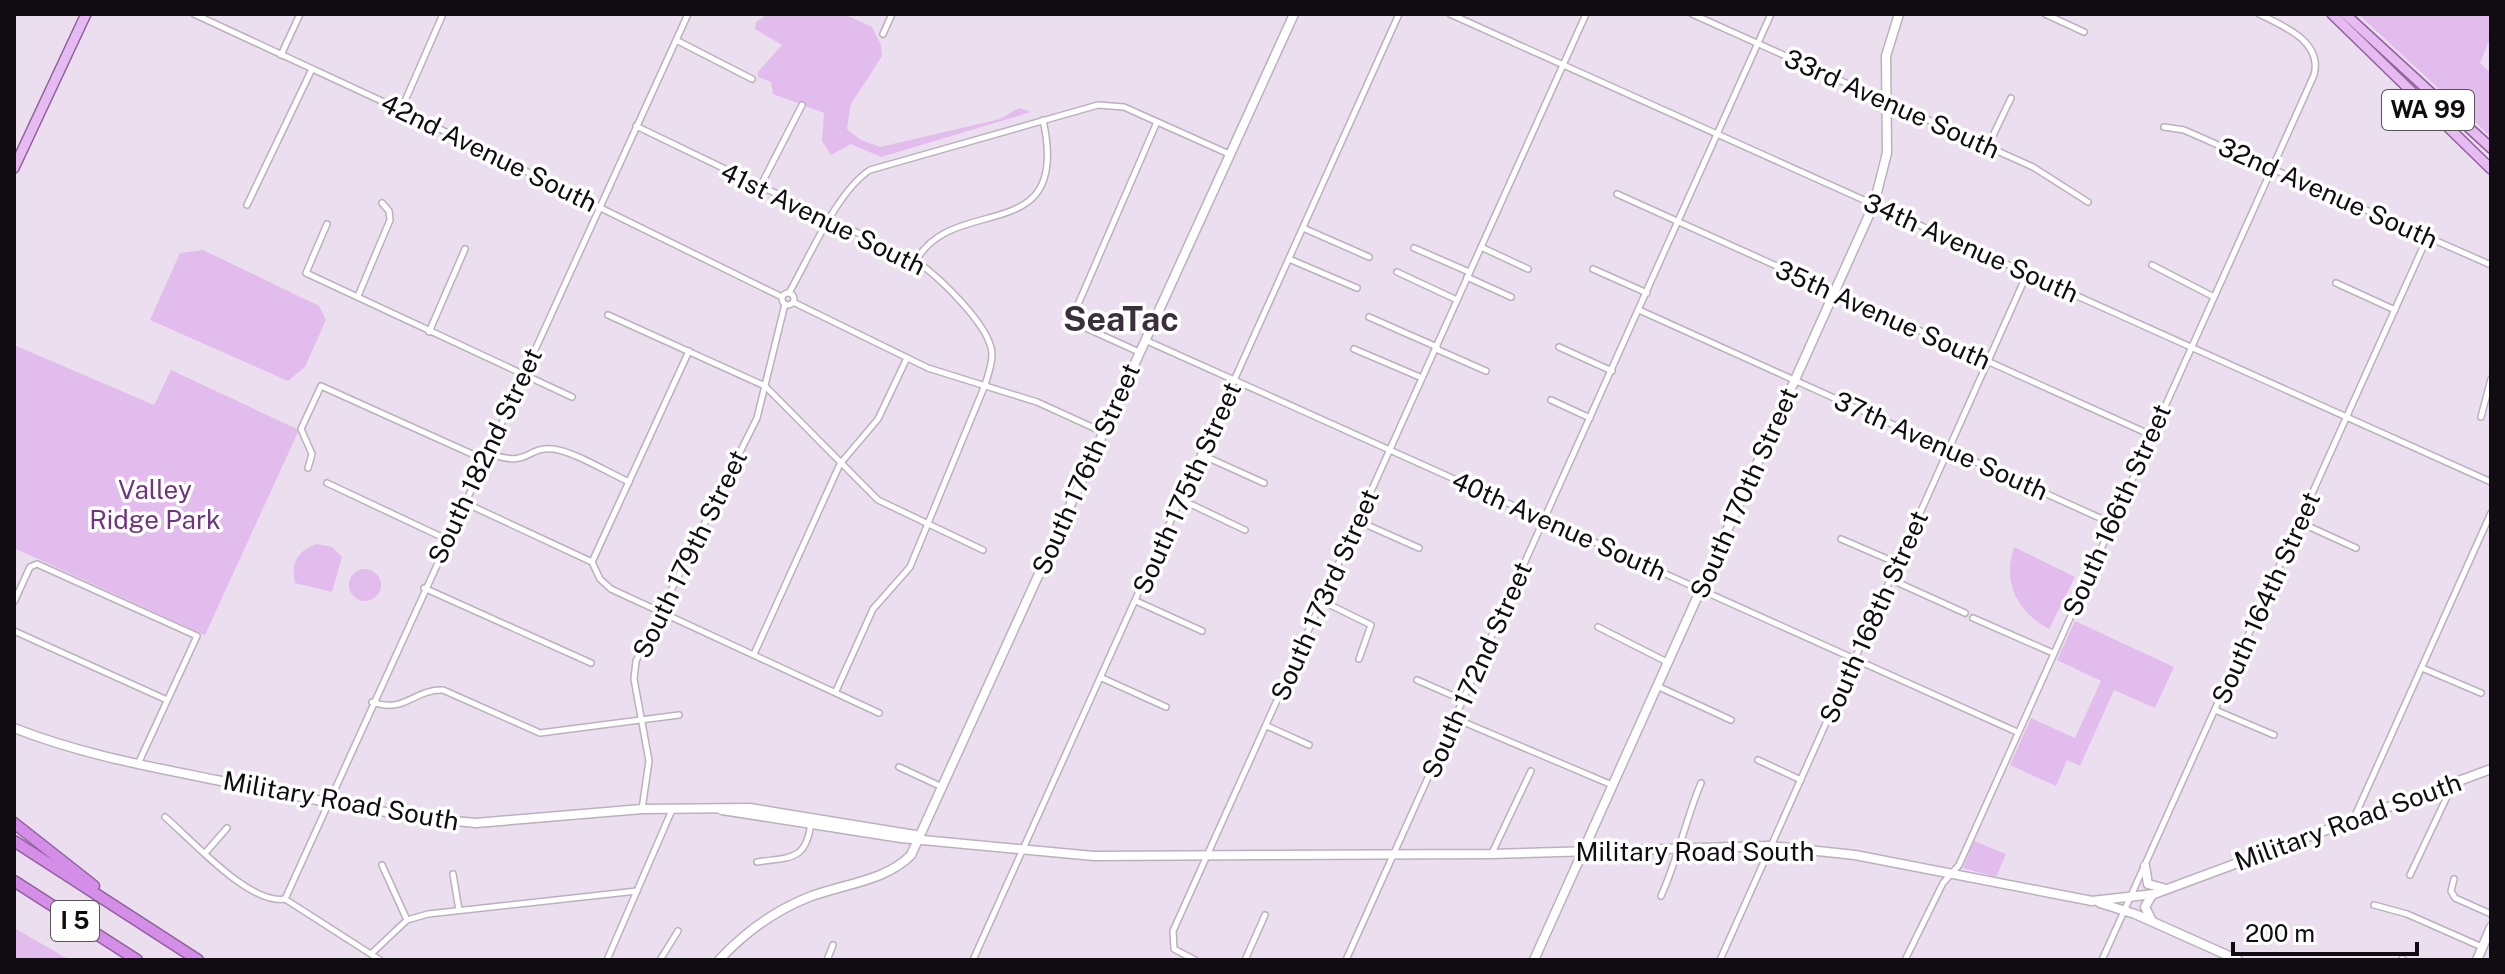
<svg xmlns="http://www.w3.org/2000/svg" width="2505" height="974" font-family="'Public Sans',sans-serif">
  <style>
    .green { fill: #e2bcec }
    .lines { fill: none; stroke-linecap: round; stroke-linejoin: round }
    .street-casing { stroke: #bcb0bf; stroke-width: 8 }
    .secondary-casing { stroke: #bcb0bf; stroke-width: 11 }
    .primary-casing { stroke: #90609d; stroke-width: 12 }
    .highway-casing { stroke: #90609d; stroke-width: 13 }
    .street { stroke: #fff; stroke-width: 5 }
    .secondary { stroke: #fff; stroke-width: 8 }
    .primary { stroke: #e6bbf1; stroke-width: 9 }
    .highway { stroke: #d58ee8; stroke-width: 10 }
    .labels { text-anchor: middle; stroke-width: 7; stroke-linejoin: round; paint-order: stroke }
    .shield { fill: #fff; stroke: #585558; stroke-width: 2 }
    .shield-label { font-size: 24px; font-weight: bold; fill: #100c11 }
    .street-label { font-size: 26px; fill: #100c11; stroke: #fff }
    .park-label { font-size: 26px; fill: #713281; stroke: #fff }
    .district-label { font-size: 34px; font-weight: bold; fill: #3a303c; stroke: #fff }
  </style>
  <rect width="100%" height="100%" fill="#ebdfef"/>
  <!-- green -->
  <g class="green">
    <polygon points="768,14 846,15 872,27 881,45 882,56 851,104 847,129 861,140 880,147 1000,119 1019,108 1031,112 881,157 851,144 831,155 822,141 824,113 773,94 771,82 758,77 758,72 782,45 755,29 756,22"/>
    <polygon points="2358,14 2491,14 2491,36 2480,63 2491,73 2491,137"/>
    <polygon points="203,250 319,306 326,320 305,367 288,381 150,320 180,253"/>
    <polygon points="14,345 154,405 171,370 299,430 205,635 14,548"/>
    <path d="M317,544L332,547L342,557L332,592L295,583C290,562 299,550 317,544Z"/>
    <path d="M2014,547L2075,577L2049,629C2017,612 2002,582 2014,547Z"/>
    <circle cx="365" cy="585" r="16"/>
    <polygon points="2075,621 2174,667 2155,708 2114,690 2080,766 2067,760 2056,786 2010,765 2031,718 2075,738 2101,681 2057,660"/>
    <polygon points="1974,841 2006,854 1996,877 1963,868"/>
    <polygon points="14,928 70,960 14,960"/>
  </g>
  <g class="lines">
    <defs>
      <g id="street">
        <polyline points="194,14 401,110 782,297"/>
        <polyline points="1450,14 2491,482"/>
        <polyline points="1692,14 2033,167 2088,202"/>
        <polyline points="2045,14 2084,32"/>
        <polyline points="883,34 892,14"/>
        <polyline points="676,40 752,79"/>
        <polyline points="281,55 300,14"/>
        <polyline points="401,110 443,14"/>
        <path d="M636,126L916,261C938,276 991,326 992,354C992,365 988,375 985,385L910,567L873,609L836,691"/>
        <polyline points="2164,127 2184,130 2491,265"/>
        <polyline points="1987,148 2011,98"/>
        <polyline points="760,187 802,105"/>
        <polyline points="1617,194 2151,435"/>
        <polyline points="247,205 312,69"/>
        <polyline points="327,224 306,273 572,397"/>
        <polyline points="1303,228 1369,257"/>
        <polyline points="1481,247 1528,269"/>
        <polyline points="1414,248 1469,272"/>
        <polyline points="1289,259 1357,288"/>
        <path d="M916,261C953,192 1072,250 1043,120"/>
        <polyline points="2152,265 2212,296"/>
        <polyline points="1593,269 1647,293"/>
        <polyline points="1397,272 1457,300"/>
        <polyline points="1467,277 1511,297"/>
        <polyline points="2336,283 2395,310"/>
        <circle cx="788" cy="299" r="6"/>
        <path d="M789,293C809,258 837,191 870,170L1098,105L1124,107L1229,154"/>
        <polyline points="358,296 390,220 389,211 382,203"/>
        <polyline points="793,302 928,368 1037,402 1103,432"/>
        <polyline points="1639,310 2111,523"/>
        <polyline points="608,315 765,386 878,500 983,550"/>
        <polyline points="1369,317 1437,347"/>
        <polyline points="429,332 465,249"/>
        <polyline points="1145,340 2017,732"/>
        <polyline points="1559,347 1612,371"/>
        <polyline points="1354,349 1422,378"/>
        <polyline points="1436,349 1486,371"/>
        <polyline points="1139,352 1086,328 1076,309 1157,122"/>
        <polyline points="1551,400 1590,418"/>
        <polyline points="2481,417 2491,379"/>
        <path d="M486,452C530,470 525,446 553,449C573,451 609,473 629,482"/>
        <polyline points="1202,455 1264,483"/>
        <polyline points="308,468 312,454 301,429 321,386 483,459"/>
        <polyline points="327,483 446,539"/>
        <polyline points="1182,500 1245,530"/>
        <polyline points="463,502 592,562 600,579 611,589 879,713"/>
        <polyline points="1358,521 1419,548"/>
        <polyline points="2299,522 2356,548"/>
        <polyline points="1841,539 1899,564"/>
        <polyline points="592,562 689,351"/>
        <polyline points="1892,580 1965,613"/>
        <polyline points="424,588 591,663"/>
        <polyline points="1136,601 1202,631"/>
        <polyline points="1322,601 1371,625 1359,659"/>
        <polyline points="14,602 30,567 37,564 197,636 138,764"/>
        <polyline points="1973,618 2053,653"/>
        <polyline points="1598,627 1667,662"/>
        <polyline points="14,631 167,700"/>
        <polyline points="754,654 840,464 878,419 907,358"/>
        <polyline points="2422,668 2481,693"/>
        <polyline points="1102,678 1166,707"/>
        <polyline points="1417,680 1463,700"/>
        <polyline points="1657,686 1731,720"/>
        <path d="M372,702C405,714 414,689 443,690L540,733L679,715"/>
        <polyline points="2215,710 2274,735"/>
        <polyline points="1454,718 1612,785"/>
        <polyline points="1267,726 1309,745"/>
        <polyline points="1758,760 1801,780"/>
        <polyline points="899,767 942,787"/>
        <polyline points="642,809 649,761 634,679 636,661 757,418 785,304"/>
        <path d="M165,817C192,840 249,905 285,899L380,960"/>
        <polyline points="2354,818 2491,513"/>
        <polyline points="206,852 227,828"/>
        <polyline points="1492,853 1531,771"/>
        <path d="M757,862C791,857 806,861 811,823"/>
        <polyline points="382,865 407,920"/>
        <polyline points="453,874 459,910"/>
        <polyline points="2410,875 2453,784"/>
        <polyline points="2454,879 2451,891 2455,898 2491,914"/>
        <path d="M1661,896C1678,859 1685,821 1701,783"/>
        <polyline points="285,899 688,14"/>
        <polyline points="2374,905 2407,914 2482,947"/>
        <polyline points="371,954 407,920 428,914 637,891"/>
        <polyline points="2402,959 2404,960"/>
        <polyline points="607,960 672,810"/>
        <polyline points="660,960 678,931"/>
        <polyline points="827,960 833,945"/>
        <polyline points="973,960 1399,14"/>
        <polyline points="1195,960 1174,949 1173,931 1586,14"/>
        <polyline points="1245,960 1265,915"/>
        <polyline points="1346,960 1771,14"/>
        <polyline points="1720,960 2027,274"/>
        <path d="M1905,960L1943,883L1959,865L2314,75C2323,42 2284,26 2259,14"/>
        <polyline points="2102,960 2428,236"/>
      </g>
      <g id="secondary">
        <path d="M14,728C80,754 147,766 216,780C302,797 388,816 476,823L642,809L750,808L915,835"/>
        <polyline points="722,810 901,838 1094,856 1491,854 1770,846 1855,855 2092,901 2154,894 2491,769"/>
        <polyline points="2145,866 2148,884 2163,888"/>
        <polyline points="2100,903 2135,914 2238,960"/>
        <polyline points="2152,921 2145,907 2152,895"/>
        <path d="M719,960C745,932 774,911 809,897C843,884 886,881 911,855L1294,14"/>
        <polyline points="1534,960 1874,204 1887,153 1886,56 1899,14"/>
        <polyline points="2477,960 2491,927"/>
      </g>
      <g id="primary">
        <polyline points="2332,14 2491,169"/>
        <polyline points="2345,14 2491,148"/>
        <polyline points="14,168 86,14"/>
      </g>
      <g id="highway">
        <polyline points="14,823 94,886"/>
        <polyline points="14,841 198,960"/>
        <polyline points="14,881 137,960"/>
      </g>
    </defs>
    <!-- street casing -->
    <use href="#street" class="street-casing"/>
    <!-- secondary casing -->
    <use href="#secondary" class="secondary-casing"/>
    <!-- primary casing -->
    <use href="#primary" class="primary-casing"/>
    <!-- highway casing -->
    <use href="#highway" class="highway-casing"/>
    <!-- street -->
    <use href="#street" class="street"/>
    <!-- secondary -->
    <use href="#secondary" class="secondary"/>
    <!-- primary -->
    <use href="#primary" class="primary"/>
    <!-- highway -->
    <use href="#highway" class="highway"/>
  </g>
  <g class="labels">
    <!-- shield labels -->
    <g class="shield">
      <rect x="2382" y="90" width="92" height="40" rx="6"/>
      <rect x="51" y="901" width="48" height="40" rx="6"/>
    </g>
    <g class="shield-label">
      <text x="2428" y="118">WA 99</text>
      <text x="75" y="929">I 5</text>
    </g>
    <!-- street labels -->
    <g class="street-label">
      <text transform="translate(1892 104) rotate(24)" y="9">33rd Avenue South</text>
      <text transform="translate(489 153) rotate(26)" y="9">42nd Avenue South</text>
      <text transform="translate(2328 193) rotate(24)" y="9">32nd Avenue South</text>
      <text transform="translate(823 219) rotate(26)" y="9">41st Avenue South</text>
      <text transform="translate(1971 248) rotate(24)" y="9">34th Avenue South</text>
      <text transform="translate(1883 315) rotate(24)" y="9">35th Avenue South</text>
      <text transform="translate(1941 446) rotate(24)" y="9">37th Avenue South</text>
      <text transform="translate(485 456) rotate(-65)" y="9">South 182nd Street</text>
      <text transform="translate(1086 469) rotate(-66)" y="9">South 176th Street</text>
      <text transform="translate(1187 488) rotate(-66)" y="9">South 175th Street</text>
      <text transform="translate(1744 493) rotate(-66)" y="9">South 170th Street</text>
      <text transform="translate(2117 510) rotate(-66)" y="9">South 166th Street</text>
      <text transform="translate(1559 526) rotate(24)" y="9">40th Avenue South</text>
      <text transform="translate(690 554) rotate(-64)" y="9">South 179th Street</text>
      <text transform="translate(1325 595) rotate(-66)" y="9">South 173rd Street</text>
      <text transform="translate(2266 598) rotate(-66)" y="9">South 164th Street</text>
      <text transform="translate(1874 617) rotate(-66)" y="9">South 168th Street</text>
      <text transform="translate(1477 670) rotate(-66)" y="9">South 172nd Street</text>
      <text transform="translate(341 801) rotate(10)" y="9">Military Road South</text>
      <text transform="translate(2348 822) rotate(-20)" y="9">Military Road South</text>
      <text x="1695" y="861">Military Road South</text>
    </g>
    <!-- park labels -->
    <g class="park-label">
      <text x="155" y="499">Valley<tspan x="155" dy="30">Ridge Park</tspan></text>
    </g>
    <!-- district labels -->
    <g class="district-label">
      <text x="1121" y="331">SeaTac</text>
    </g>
  </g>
  <!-- border -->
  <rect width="2505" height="974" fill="none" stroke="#100c11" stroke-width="32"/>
  <!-- scale -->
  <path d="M2233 942v12h184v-12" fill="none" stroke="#100c11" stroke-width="4"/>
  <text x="2245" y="942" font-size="24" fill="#100c11" stroke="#ffffff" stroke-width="6" paint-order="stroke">200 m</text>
</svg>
